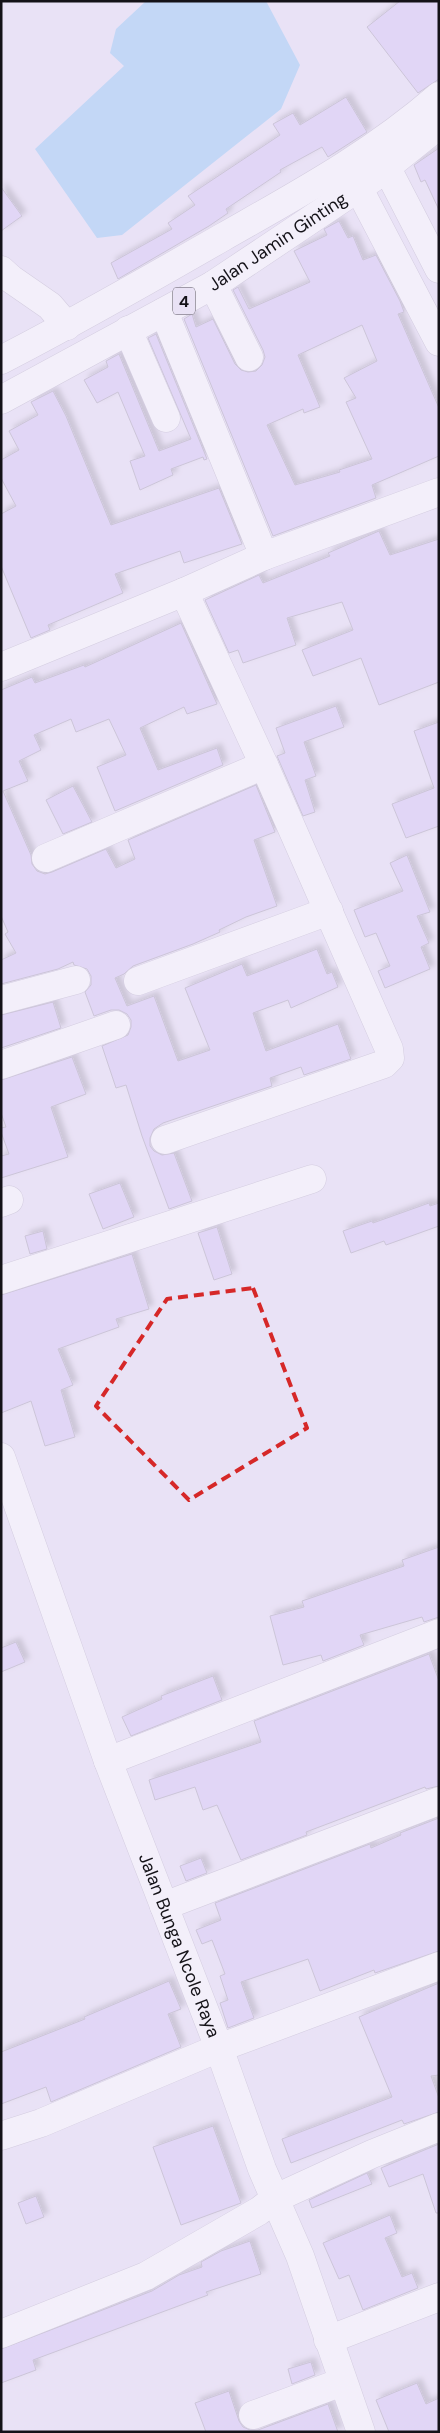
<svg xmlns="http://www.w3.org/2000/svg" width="440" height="2433" font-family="'DM Sans',sans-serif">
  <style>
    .water { fill: #94caf6 }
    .building { fill: #d8c7f6; stroke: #a8a2b4; fill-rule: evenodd; filter: url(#shadow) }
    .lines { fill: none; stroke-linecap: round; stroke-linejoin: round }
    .minor-casing { stroke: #bab4c6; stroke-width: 29 }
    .highway-casing { stroke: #bab4c6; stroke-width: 29 }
    .minor { stroke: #fff; stroke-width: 28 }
    .highway { stroke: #fff; stroke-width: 28 }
    .marked { fill: none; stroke: #d62828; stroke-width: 4; stroke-dasharray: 10 6; stroke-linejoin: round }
    .labels { text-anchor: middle; stroke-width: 4; stroke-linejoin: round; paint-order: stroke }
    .shield { fill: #e9e2f5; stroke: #54505a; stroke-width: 1 }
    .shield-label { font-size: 16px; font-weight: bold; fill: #141218 }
    .street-label { font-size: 18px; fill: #141218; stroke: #e9e2f5 }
  </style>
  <defs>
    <filter id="shadow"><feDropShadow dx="4.5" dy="-4.5" stdDeviation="2.5" flood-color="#0004"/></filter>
  </defs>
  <rect width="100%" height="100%" fill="#e9e2f5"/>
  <!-- water -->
  <polygon class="water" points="146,1 266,1 300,65 281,109 122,235 97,238 35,149 124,66 110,53 116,29"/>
  <!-- building -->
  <g class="building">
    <polygon points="400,1 439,1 439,79 418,93 367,27"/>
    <polygon points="346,97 367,132 328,157 322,147 280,170 281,172 226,209 228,213 209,226 118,279 111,263 172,229 168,223 195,205 188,196 280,135 273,124 293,113 300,125"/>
    <polygon points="439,148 439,210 425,180 421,182 414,165"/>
    <polygon points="1,187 22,216 1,231"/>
    <path d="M339,221L348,238L353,236L363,260L376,255L400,301L404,312L398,314L439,408V456L372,485L376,498L273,536L184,319L192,314L196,327L213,319L235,364L241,370L248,372L256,371L262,365L265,357L263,350L233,290L238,287L249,309L310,282L294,251L327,235L324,229ZM362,325L377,361L344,378L356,398L346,402L372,459L339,470L340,472L295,485L267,425L303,409L304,413L320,407L298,355Z"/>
    <polygon points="156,334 207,459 204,460 203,457 171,469 173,475 140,490 130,461 145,456 118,392 97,403 84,380 108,367 106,361 119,354 159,451 191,439 148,338"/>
    <polygon points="53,391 66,416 111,525 219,488 242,544 184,563 180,551 115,574 123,593 48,625 50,630 31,638 1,566 1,514 16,506 1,478 1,460 19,450 9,431 38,415 31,402"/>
    <polygon points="379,531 390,555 439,539 439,682 379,705 361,658 313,676 302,650 353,630 342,602 287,618 296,645 243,663 238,650 229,653 205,600 259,575 263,583 330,556 328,553"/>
    <polygon points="181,623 217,704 187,714 184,707 140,728 158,770 217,748 223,765 115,811 97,767 126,755 109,719 76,732 71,719 34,735 41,750 19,761 28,781 3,791 31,855 32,864 37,871 45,874 52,872 106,849 116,868 135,859 128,840 256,785 275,832 254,840 277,906 246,917 219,930 220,932 193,944 133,966 124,974 115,978 127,1006 154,996 178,1061 210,1050 185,988 242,964 247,976 317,949 327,974 332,972 338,987 291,1008 288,1000 253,1013 266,1051 338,1024 351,1059 304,1075 301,1067 270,1078 272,1086 163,1123 154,1129 150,1138 150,1146 154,1151 162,1155 174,1153 192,1201 169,1209 142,1136 126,1085 116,1088 102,1046 128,1035 131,1027 131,1020 127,1014 119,1010 111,1010 94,1016 85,992 91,985 91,976 87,969 74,965 73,962 58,969 1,984 1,960 16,953 5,934 8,932 1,916 1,690 32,677 35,683 84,665 85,667"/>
    <polygon points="336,706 344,727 304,742 316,776 305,780 315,812 303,816 277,756 285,753 276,728"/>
    <polygon points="439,722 439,826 406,838 392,804 434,788 414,731"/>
    <polygon points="73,786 92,822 63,834 46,800"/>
    <polygon points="407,855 430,912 417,916 429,943 421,947 430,969 385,988 378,971 390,966 376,933 365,937 354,910 403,891 390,863"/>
    <polygon points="53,1002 61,1028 1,1048 1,1015"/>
    <polygon points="72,1057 86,1094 51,1107 68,1157 1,1178 1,1156 9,1154 1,1132 1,1128 6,1127 1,1113 1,1080"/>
    <polygon points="120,1183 134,1217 103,1229 89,1194"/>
    <polygon points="429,1203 430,1206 439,1203 439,1226 386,1245 384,1241 351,1253 343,1231 372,1221 373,1223"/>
    <polygon points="217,1227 232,1274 214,1280 198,1233"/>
    <polygon points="43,1231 47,1249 30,1254 25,1236"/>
    <polygon points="132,1254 149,1309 116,1319 119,1327 58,1349 73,1385 61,1390 75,1437 45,1446 31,1401 1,1413 1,1295"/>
    <polygon points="439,1547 439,1617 424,1622 422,1617 360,1635 364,1645 323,1661 321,1655 283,1665 270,1616 304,1607 302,1601 404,1566 402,1560"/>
    <polygon points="16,1642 25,1662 1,1672 1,1648"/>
    <polygon points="429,1654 439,1681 439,1786 426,1789 425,1787 306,1832 307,1835 241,1860 217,1805 203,1810 195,1787 155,1800 149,1780 261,1742 254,1721"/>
    <polygon points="213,1676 222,1700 131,1736 122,1717 162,1699 161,1696"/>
    <polygon points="439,1818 439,1951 375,1973 374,1970 320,1991 308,1959 241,1982 254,2018 228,2028 220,2003 228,2000 220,1976 225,1974 212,1940 202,1944 196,1930 221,1920 215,1903 370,1844 371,1848 401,1835 400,1833"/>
    <polygon points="201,1858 207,1873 186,1881 180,1866"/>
    <polygon points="169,1981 181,2009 168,2014 181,2047 51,2102 46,2087 1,2104 1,2052 85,2019 84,2017"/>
    <polygon points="439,1983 439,2075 431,2076 439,2098 439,2112 404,2124 402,2120 291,2163 282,2139 392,2097 359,2017"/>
    <polygon points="213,2126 241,2203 181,2225 153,2147"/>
    <polygon points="439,2144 439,2213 436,2213 423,2174 389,2187 381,2168"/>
    <polygon points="367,2173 372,2184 312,2208 309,2200"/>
    <polygon points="36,2196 44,2217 26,2224 18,2203"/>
    <polygon points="390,2215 397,2233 385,2238 402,2277 412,2273 418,2288 363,2310 349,2275 339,2279 323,2243"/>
    <polygon points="250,2241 261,2274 206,2292 208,2295 33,2360 36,2370 1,2383 1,2349 152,2291 179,2275 202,2267 201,2262 221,2251"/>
    <polygon points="311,2362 315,2375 292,2384 288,2369"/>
    <polygon points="417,2383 426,2404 439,2398 439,2432 389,2432 376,2400"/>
    <polygon points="229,2391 239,2421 243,2427 250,2430 258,2430 328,2404 338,2432 206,2432 195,2403"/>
  </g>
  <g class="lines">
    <defs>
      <g id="minor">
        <polyline points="376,147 439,269"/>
        <polyline points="347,166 439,342"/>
        <polyline points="1,270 11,279 50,306 67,326"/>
        <polyline points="213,285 249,357"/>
        <polyline points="164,312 264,556"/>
        <polyline points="128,330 166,418"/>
        <polyline points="1,667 184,592 264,556 439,492"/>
        <polyline points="46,858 264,765"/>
        <polyline points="138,981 329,911"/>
        <polyline points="1,1000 76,980"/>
        <polyline points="1,1065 116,1025"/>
        <polyline points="165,1140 384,1064 390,1058 389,1049 264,765 184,592"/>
        <polyline points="1,1203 9,1200"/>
        <polyline points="1,1280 312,1179"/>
        <path id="s1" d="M1,1457L108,1761L219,2048L262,2169L300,2256L361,2432"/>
        <polyline points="108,1761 439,1633"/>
        <polyline points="164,1906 439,1801"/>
        <polyline points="1,2136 41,2123 219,2048 439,1966"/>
        <polyline points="1,2334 146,2276 259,2211 276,2198 372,2154 439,2127"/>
        <polyline points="328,2340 439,2297"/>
        <polyline points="253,2415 342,2382"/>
      </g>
      <g id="highway">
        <path d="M1,360C77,321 150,279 223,237C300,193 371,155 439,96"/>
        <path id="s2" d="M1,400L213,285L373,178L439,125"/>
      </g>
    </defs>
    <!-- minor casing -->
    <use href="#minor" class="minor-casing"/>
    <!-- highway casing -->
    <use href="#highway" class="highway-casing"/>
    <!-- minor -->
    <use href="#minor" class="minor"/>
    <!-- highway -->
    <use href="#highway" class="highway"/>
  </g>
  <!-- marked area -->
  <path d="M0 0H440V2433H0ZM253,1288L307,1428L189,1500L96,1406L167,1299Z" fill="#e9e2f5" fill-opacity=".55" fill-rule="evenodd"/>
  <path class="marked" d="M253,1288L307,1428L189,1500L96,1406L167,1299Z"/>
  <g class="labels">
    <!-- shield labels -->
    <rect class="shield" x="173" y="287.5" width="22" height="27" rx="4"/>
    <g class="shield-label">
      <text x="184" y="307">4</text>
    </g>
    <!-- street labels -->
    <g class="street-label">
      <text dy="6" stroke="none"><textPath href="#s2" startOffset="319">Jalan Jamin Ginting</textPath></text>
      <text dy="6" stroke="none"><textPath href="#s1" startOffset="520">Jalan Bunga Ncole Raya</textPath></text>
    </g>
  </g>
  <!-- border -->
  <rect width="440" height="2433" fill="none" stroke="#141218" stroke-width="5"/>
</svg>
